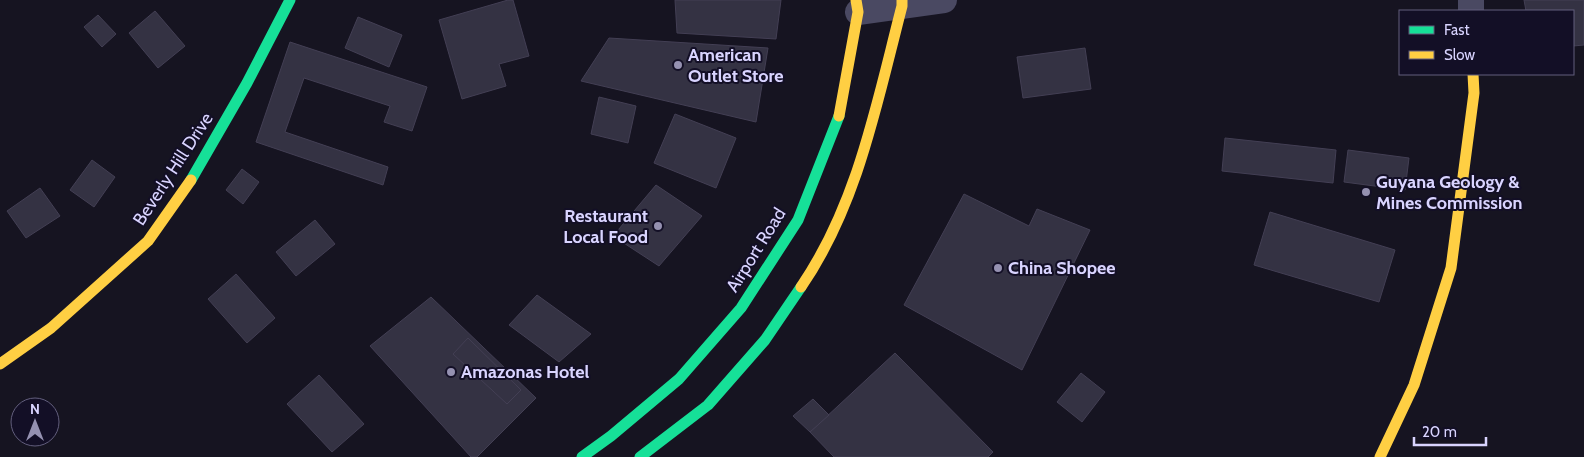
<svg xmlns="http://www.w3.org/2000/svg" width="1584" height="457" font-family="Cabin,sans-serif">
  <style>
    .building { fill: #343243; stroke: #433f54 }
    .lines { fill: none; stroke-linecap: round; stroke-linejoin: round }
    .street { stroke: #4a4962; stroke-width: 26 }
    .fast { stroke: #16e098; stroke-width: 11 }
    .slow { stroke: #ffcf43; stroke-width: 11 }
    .poi-dot { fill: #9591b1; stroke: #130f26; stroke-width: 2 }
    .labels { text-anchor: middle; stroke-width: 4; stroke-linejoin: round; paint-order: stroke }
    .poi-label { font-size: 18px; font-weight: bold; fill: #d9d4ff; stroke: #130f26; text-anchor: start }
    .street-label { font-size: 18px; fill: #d9d4ff; stroke: #130f26 }
  </style>
  <rect width="100%" height="100%" fill="#161421"/>
  <!-- building -->
  <g class="building">
    <polygon points="508,0 513,0 529,56 499,64 506,86 462,99 439,20"/>
    <polygon points="675,0 781,0 776,39 677,33"/>
    <polygon points="1524,0 1584,0 1584,45 1573,46 1573,11 1526,11"/>
    <polygon points="155,11 185,46 158,68 129,33"/>
    <polygon points="98,15 116,34 102,47 84,27"/>
    <polygon points="358,17 402,35 389,67 345,48"/>
    <polygon points="609,38 768,48 756,122 581,81"/>
    <polygon points="290,42 427,87 412,131 384,122 390,106 304,78 285,132 388,167 383,185 256,142"/>
    <polygon points="1085,48 1091,89 1023,98 1017,57"/>
    <polygon points="599,97 636,106 628,143 591,134"/>
    <polygon points="675,114 736,138 716,188 654,163"/>
    <polygon points="1225,138 1336,150 1333,183 1222,171"/>
    <polygon points="1348,150 1409,158 1405,190 1344,182"/>
    <polygon points="92,160 115,177 94,207 70,190"/>
    <polygon points="242,169 259,182 243,204 226,190"/>
    <polygon points="656,185 702,216 659,266 613,236"/>
    <polygon points="40,188 60,216 26,238 7,211"/>
    <polygon points="964,194 1029,226 1037,209 1090,230 1022,370 904,305"/>
    <polygon points="1270,212 1395,250 1379,302 1254,265"/>
    <polygon points="315,220 335,244 296,276 276,252"/>
    <polygon points="236,274 275,318 247,343 208,299"/>
    <polygon points="537,295 591,334 559,362 509,325"/>
    <polygon points="431,297 536,398 477,457 471,457 370,346"/>
    <polygon points="468,338 521,390 507,404 453,354"/>
    <polygon points="895,353 993,452 988,457 834,457 810,432"/>
    <polygon points="1081,373 1105,392 1082,422 1057,402"/>
    <polygon points="319,375 364,424 332,452 287,404"/>
    <polygon points="813,399 829,415 810,432 793,416"/>
  </g>
  <g class="lines">
    <!-- street -->
    <g class="street">
      <polyline points="1471,0 1471,11"/>
      <polyline points="858,12 944,0"/>
    </g>
    <!-- fast -->
    <g class="fast">
      <polyline points="191,180 247,83 290,0"/>
      <polyline points="582,457 611,436 679,379 741,308 798,220 839,116"/>
      <polyline points="640,457 708,405 765,340 801,287"/>
    </g>
    <!-- slow -->
    <g class="slow">
      <polyline points="839,116 858,12 856,0"/>
      <path d="M801,287C858,204 877,102 902,6V0"/>
      <polyline points="0,364 51,328 148,241 191,180"/>
      <polyline points="1380,457 1414,385 1451,268 1474,93 1473,74"/>
    </g>
  </g>
  <!-- markers -->
  <g class="poi-dot">
    <circle cx="678" cy="65" r="5"/>
    <circle cx="1366" cy="192" r="5"/>
    <circle cx="658" cy="226" r="5"/>
    <circle cx="998" cy="268" r="5"/>
    <circle cx="451" cy="372" r="5"/>
  </g>
  <g class="labels">
    <!-- poi labels -->
    <g class="poi-label">
      <text x="688" y="61">American<tspan x="688" dy="21">Outlet Store</tspan></text>
      <text x="1376" y="188">Guyana Geology &amp;<tspan x="1376" dy="21">Mines Commission</tspan></text>
      <text x="648" y="222" text-anchor="end">Restaurant<tspan x="648" dy="21">Local Food</tspan></text>
      <text x="1008" y="274">China Shopee</text>
      <text x="461" y="378">Amazonas Hotel</text>
    </g>
    <!-- street labels -->
    <g class="street-label">
      <text transform="translate(173 169) rotate(-57)" y="6">Beverly Hill Drive</text>
      <text transform="translate(756 250) rotate(-58)" y="6">Airport Road</text>
    </g>
  </g>
  <!-- legend -->
  <rect x="1399" y="10" width="175" height="65" fill="#130f26" stroke="#625e7d"/>
  <rect x="1409" y="26" width="25" height="8" fill="#16e098" stroke="#625e7d"/>
  <text x="1444" y="35" font-size="15" fill="#d9d4ff">Fast</text>
  <rect x="1409" y="51" width="25" height="8" fill="#ffcf43" stroke="#625e7d"/>
  <text x="1444" y="60" font-size="15" fill="#d9d4ff">Slow</text>
  <!-- north arrow -->
  <g transform="translate(35 422)"><circle r="24" fill="#130f26" stroke="#625e7d"/>
  <path d="M0-4L9 19L0 12L-9 19Z" fill="#9591b1"/>
  <text y="-8" font-size="14" font-weight="bold" text-anchor="middle" fill="#d9d4ff">N</text>
  </g>
  <!-- scale -->
  <path d="M1414 437v8h72v-8" fill="none" stroke="#d9d4ff" stroke-width="2.5"/>
  <text x="1422" y="437" font-size="15" fill="#d9d4ff" stroke="#130f26" stroke-width="4" paint-order="stroke">20 m</text>
</svg>
